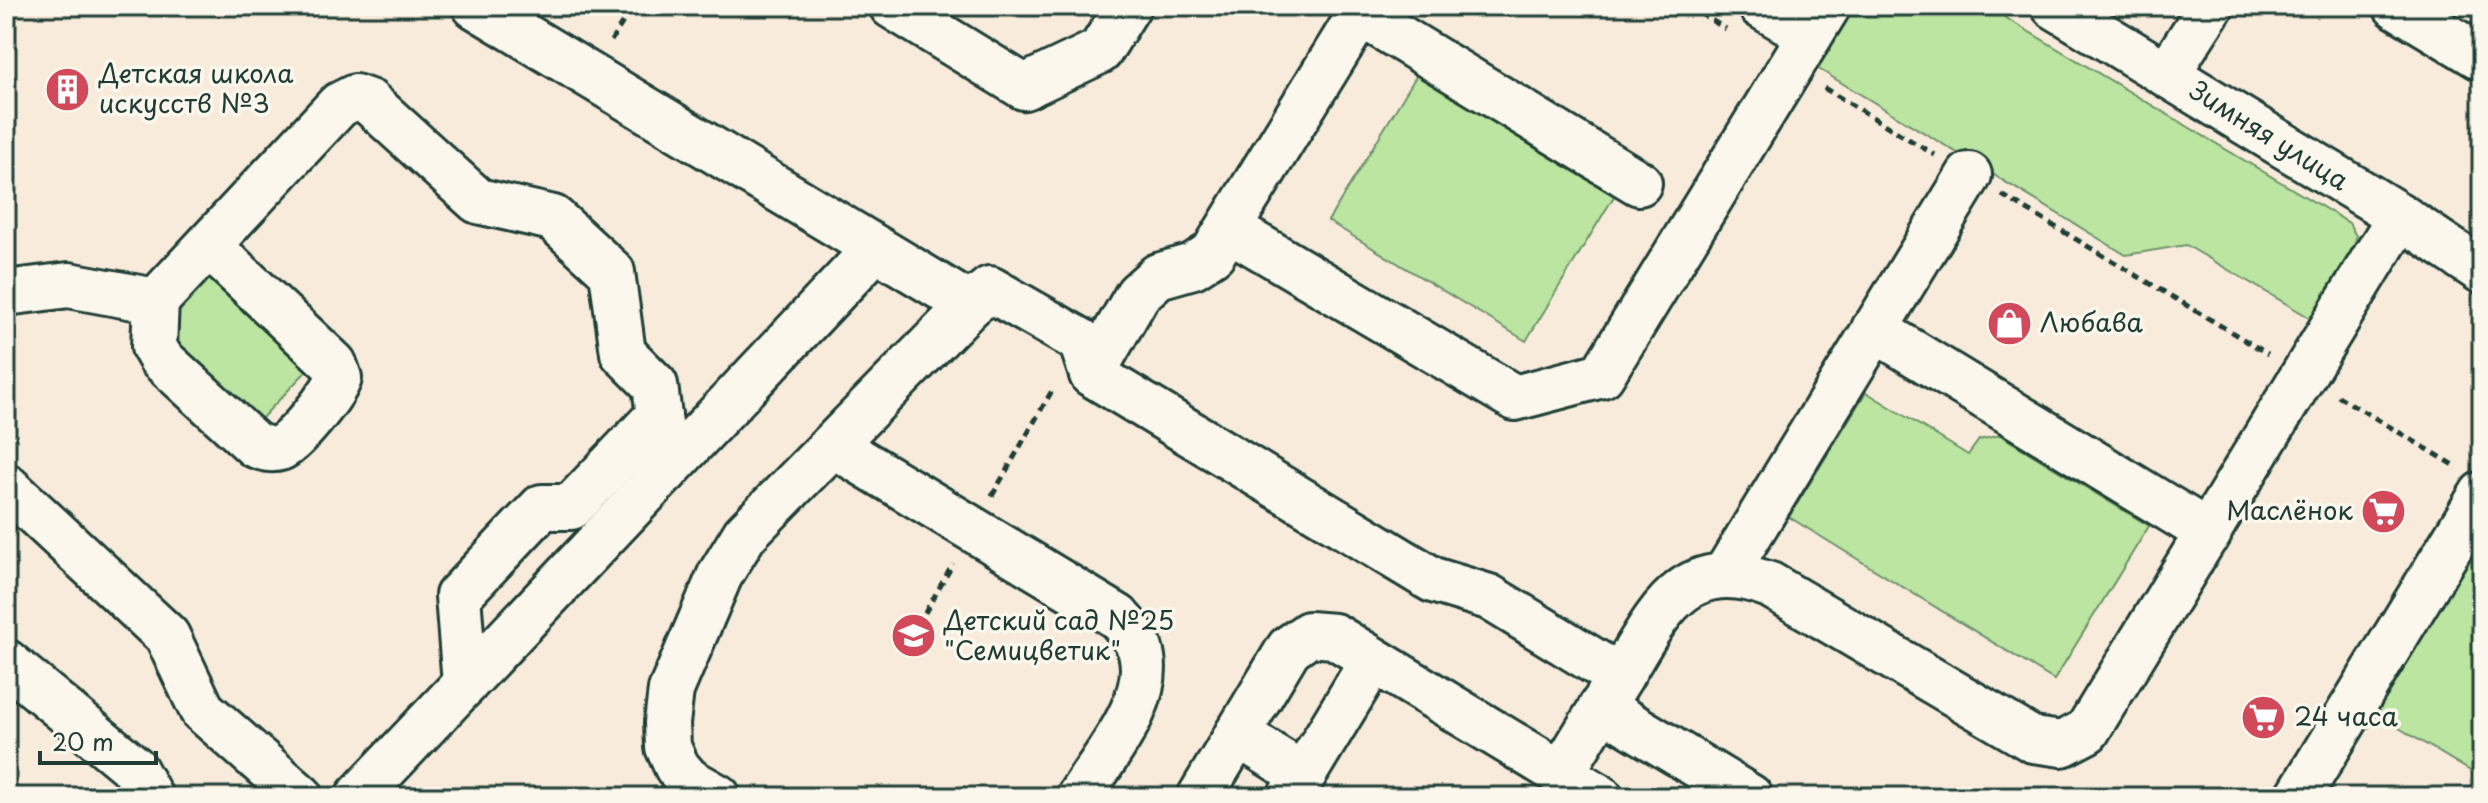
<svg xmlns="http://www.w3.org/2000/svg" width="2488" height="803" font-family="'Playpen Sans',sans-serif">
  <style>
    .green { fill: #bbe5a1; stroke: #6d916a; stroke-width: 2 }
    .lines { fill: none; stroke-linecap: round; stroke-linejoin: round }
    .minor-casing { stroke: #1f3d34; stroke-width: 50 }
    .path { stroke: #1f3d34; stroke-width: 5; stroke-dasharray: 8 6; stroke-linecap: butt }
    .minor { stroke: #fbf7ec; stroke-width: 44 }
    .labels { text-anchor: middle; stroke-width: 7; stroke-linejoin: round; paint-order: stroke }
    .poi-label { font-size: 26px; fill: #1f3d34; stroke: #fbf7ec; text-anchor: start }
    .street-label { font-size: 26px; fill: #1f3d34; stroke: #fbf7ec }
  </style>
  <rect width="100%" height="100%" fill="#f8ebdc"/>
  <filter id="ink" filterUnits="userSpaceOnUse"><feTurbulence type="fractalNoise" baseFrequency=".0125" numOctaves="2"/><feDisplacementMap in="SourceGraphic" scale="16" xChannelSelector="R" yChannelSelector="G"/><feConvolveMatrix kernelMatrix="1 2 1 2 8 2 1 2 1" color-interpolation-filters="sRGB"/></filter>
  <g filter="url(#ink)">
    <!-- green -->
    <g class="green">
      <polygon points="1850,6 1986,6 2349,223 2356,236 2355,248 2312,319 2186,245 2126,255 1817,68 1817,60"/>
      <polygon points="1418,73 1616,193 1526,341 1328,221"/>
      <polygon points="217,270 315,362 259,421 169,336 170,320"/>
      <polygon points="1866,392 1968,455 1979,440 2000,435 2149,526 2054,680 1789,517"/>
      <polygon points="2471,551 2482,558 2482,778 2374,713"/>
    </g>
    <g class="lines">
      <defs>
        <g id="minor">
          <polyline points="475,6 970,305 990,289 1081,341 1092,374 1433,580 1489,597 1620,677 1561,774"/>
          <polyline points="892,6 1024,87 1100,51 1128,6"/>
          <polyline points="1761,6 1810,35"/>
          <polyline points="2054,6 2400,216 2482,271"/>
          <polyline points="2396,6 2482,58"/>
          <polyline points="1361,14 1639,183"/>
          <polyline points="2167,74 2211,6"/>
          <polyline points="1229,229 1515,398 1602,375 1828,6"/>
          <polyline points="6,293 69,285 156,301 339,105 355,97 369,102 478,201 553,218 612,272 623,353 655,385 666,471"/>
          <path d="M156,301L154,347L161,359L255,445C264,448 270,451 280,448C294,443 334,393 339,378L334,364L209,246"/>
          <polyline points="1874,329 2209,533"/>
          <polyline points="1092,374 1138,294 1158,276 1193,266 1213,253 1365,6"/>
          <path d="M833,445L1118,617C1126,627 1136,637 1140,649C1156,698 1104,757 1079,797"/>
          <polyline points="6,486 167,636 202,710 301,797"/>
          <polyline points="1725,575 1969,175"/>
          <polyline points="6,662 134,768 150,797"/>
          <path d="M1620,677C1659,613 1683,553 1770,585L2033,740L2062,744L2087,731L2400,216"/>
          <polyline points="465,684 458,596 542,507 571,507 659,415"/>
          <polyline points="1601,707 1750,797"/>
          <polyline points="1237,734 1303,775"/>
          <polyline points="358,797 875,249"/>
          <polyline points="718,797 688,780 677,767 668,747 667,723 671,690 720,575 745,534 970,305"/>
          <polyline points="1200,797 1289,648 1309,634 1334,636 1600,797"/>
          <polyline points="1290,797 1373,660"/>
          <polyline points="2298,797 2482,494"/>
        </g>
      </defs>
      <!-- minor casing -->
      <use href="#minor" class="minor-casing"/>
      <!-- path -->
      <g class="path">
        <polyline points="1688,6 1726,29"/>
        <polyline points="611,41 633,6"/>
        <polyline points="1824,88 1935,155"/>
        <polyline points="2002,195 2268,354"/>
        <polyline points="2338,396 2454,465"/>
        <polyline points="992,496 1054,387"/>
        <polyline points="911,637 953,564"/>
      </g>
      <!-- minor -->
      <use href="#minor" class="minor"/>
    </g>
  </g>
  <!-- icons -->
  <defs>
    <symbol id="building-disc" viewBox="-11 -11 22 22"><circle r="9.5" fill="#d1495b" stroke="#fbf7ec"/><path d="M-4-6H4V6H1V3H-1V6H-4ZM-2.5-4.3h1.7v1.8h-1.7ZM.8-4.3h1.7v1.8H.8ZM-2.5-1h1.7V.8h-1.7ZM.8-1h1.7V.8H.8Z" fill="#fff"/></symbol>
    <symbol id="shop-disc" viewBox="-11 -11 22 22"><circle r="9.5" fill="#d1495b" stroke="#fbf7ec"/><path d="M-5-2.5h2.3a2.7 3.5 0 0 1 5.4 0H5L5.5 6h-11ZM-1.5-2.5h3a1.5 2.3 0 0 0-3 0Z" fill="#fff"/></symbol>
    <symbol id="supermarket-disc" viewBox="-11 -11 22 22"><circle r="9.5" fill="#d1495b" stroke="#fbf7ec"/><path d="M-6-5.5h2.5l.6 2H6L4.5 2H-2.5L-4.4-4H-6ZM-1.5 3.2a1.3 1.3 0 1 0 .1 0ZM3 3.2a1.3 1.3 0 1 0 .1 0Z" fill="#fff"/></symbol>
    <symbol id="school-disc" viewBox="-11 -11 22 22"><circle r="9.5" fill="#d1495b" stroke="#fbf7ec"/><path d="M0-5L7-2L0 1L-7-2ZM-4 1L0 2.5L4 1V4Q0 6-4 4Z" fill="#fff"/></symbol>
  </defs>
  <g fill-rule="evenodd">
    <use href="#building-disc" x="42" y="64" width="51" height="51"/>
    <use href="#shop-disc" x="1984" y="298" width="51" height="51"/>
    <use href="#supermarket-disc" x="2358" y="486" width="51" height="51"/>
    <use href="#school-disc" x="888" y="610" width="51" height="51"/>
    <use href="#supermarket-disc" x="2238" y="692" width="51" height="51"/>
  </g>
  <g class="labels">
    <!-- poi labels -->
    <g class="poi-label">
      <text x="99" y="83">Детская школа<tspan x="99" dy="30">искусств №3</tspan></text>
      <text x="2040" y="332">Любава</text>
      <text x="2353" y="520" text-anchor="end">Маслёнок</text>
      <text x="944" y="630">Детский сад №25<tspan x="944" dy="30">"Семицветик"</tspan></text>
      <text x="2294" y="726">24 часа</text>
    </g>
    <!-- street labels -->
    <g class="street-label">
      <text transform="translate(2269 136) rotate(32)" y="9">Зимняя улица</text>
    </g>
  </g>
  <!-- margin -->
  <rect width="2488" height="803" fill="none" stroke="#fbf7ec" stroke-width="32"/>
  <rect x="16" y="16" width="2456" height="771" fill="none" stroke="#1f3d34" stroke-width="3" filter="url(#ink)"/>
  <!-- scale -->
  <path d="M40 751v12h116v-12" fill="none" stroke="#1f3d34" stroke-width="4"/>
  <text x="52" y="751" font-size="24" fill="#1f3d34" stroke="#fbf7ec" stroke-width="6" paint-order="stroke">20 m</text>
</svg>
